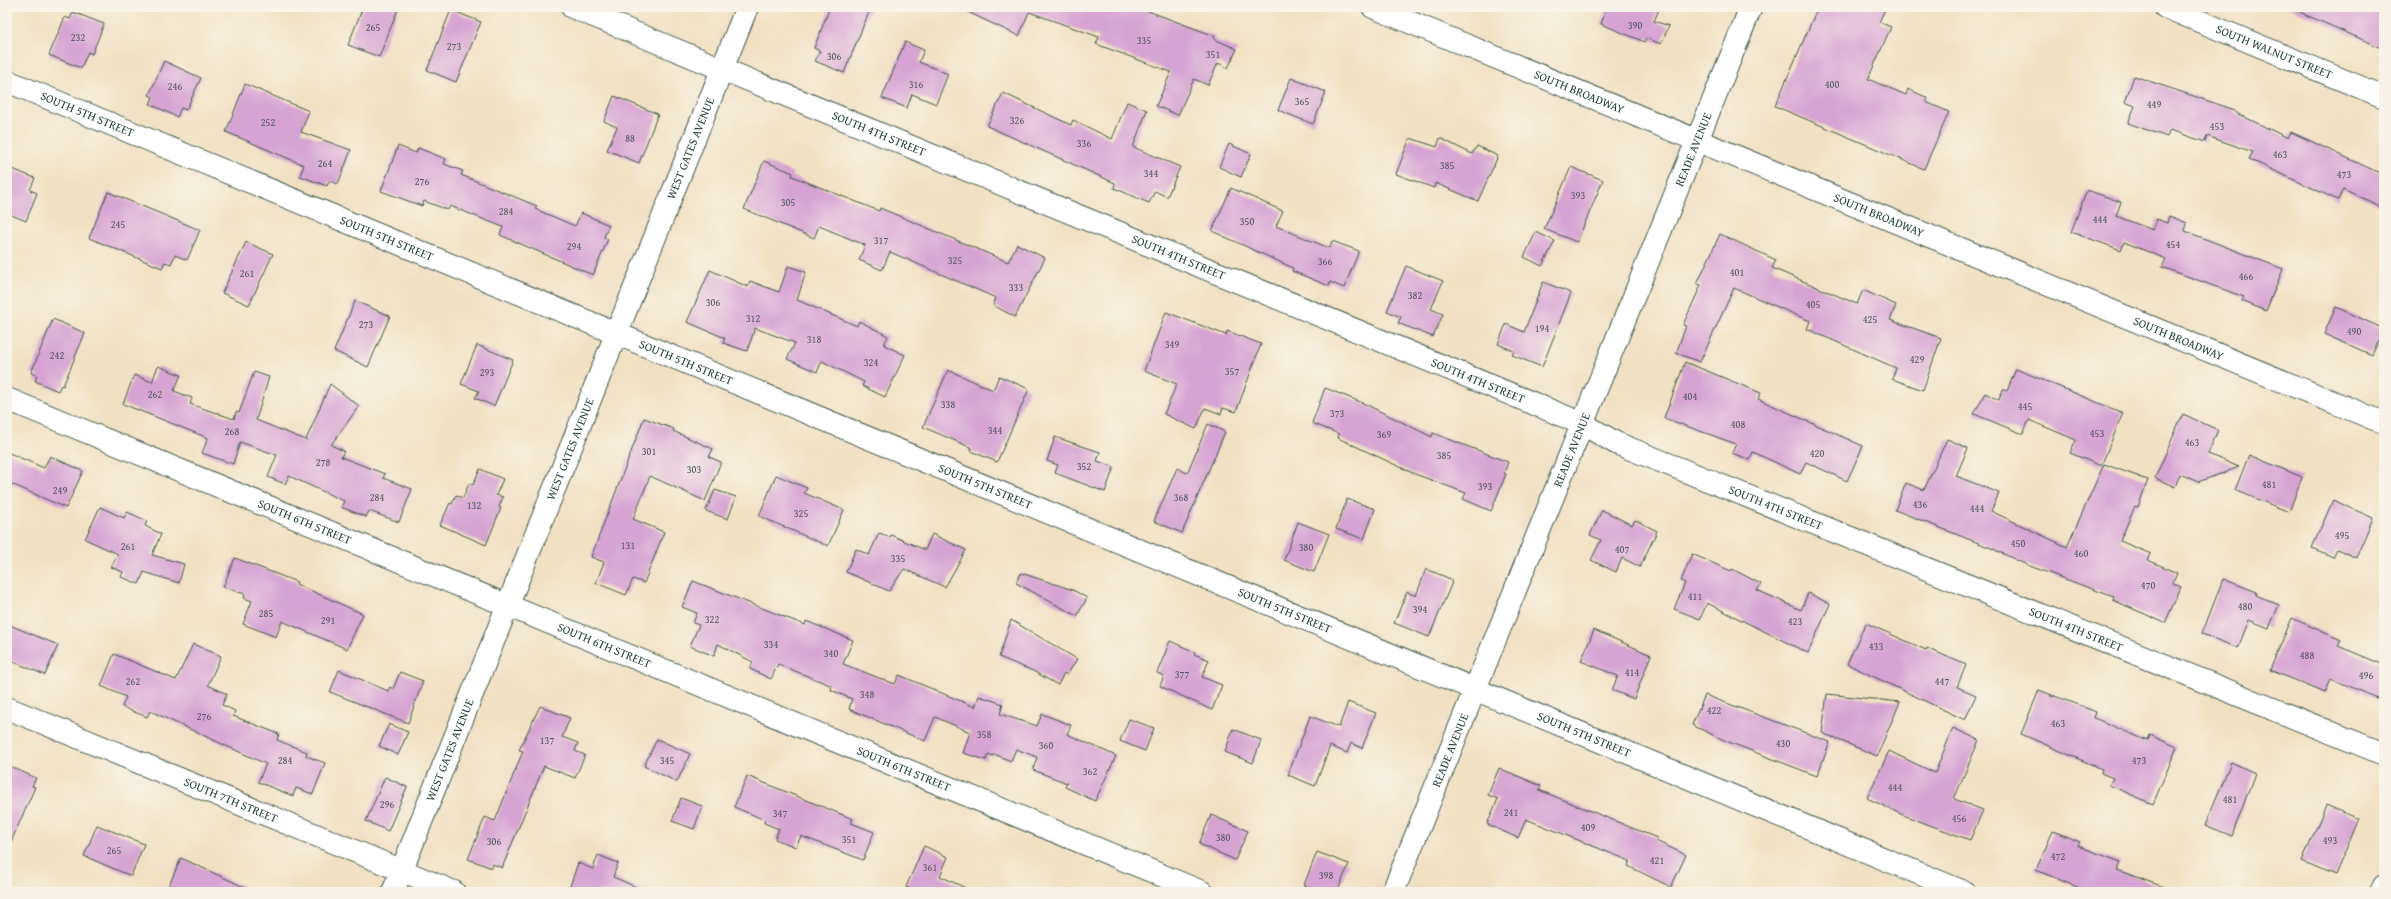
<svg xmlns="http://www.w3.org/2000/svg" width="2391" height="899" font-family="'Gentium Book Plus',serif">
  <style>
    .building { fill: #d6a3d2 }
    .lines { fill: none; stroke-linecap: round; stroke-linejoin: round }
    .minor-casing { stroke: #3e5649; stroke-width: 24 }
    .minor { stroke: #fff; stroke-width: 22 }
    .labels { text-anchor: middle; stroke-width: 3.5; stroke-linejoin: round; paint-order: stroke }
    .number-label { font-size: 10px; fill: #4d565c }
    .street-label { font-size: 12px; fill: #1f3d34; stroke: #f7f3e8 }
  </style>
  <rect width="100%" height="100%" fill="#f7f3e8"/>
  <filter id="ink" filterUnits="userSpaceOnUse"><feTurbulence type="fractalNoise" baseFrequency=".025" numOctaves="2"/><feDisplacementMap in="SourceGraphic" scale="8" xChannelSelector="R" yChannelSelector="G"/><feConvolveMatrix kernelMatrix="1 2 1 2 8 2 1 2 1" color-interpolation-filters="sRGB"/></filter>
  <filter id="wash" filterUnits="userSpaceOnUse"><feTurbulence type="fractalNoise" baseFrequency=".012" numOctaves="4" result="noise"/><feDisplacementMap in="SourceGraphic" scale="16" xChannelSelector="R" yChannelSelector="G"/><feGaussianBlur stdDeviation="0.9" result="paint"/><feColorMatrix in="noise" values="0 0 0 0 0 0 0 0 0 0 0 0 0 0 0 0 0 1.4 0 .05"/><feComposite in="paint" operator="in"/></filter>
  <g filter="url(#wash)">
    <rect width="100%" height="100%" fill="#f1e1c3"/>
    <g id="blocks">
      <!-- building -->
      <g class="building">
        <polygon points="363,7 399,7 379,57 348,45"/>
        <polygon points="830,7 871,7 844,73 815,61 820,51 814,48"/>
        <polygon points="957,7 1137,7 1215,36 1214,39 1237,49 1228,68 1218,63 1208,85 1194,79 1178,115 1156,106 1171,72 1096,44 1099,37 1029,12 1019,36"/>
        <polygon points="1607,7 1660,7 1654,21 1669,26 1661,44 1646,38 1645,42 1601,24"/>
        <polygon points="1818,7 1886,7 1879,22 1891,27 1868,79 1906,95 1908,89 1928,98 1926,102 1949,112 1924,169 1775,106"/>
        <polygon points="2288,7 2373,7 2384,13 2384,49"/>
        <polygon points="451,10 481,22 456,82 427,70"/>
        <polygon points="73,12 104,24 92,54 88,52 81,68 49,55 65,17 70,19"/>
        <polygon points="905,42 924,50 919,62 948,74 936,104 912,94 907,108 882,98"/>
        <polygon points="164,61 201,78 186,110 181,108 177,117 150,104 153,97 149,95"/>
        <polygon points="2134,76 2235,110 2234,112 2288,138 2291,132 2384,175 2384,208 2343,189 2338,200 2249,159 2253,152 2207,136 2205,142 2170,130 2167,137 2128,123 2135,106 2125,102"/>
        <polygon points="1291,78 1326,92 1313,124 1278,110"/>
        <polygon points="245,84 309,111 301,132 351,150 338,184 329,181 327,186 300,176 304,165 226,132"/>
        <polygon points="1003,93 1071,125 1073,120 1112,139 1127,102 1147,110 1133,147 1180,167 1167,197 1155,191 1149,203 1114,188 1115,183 987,126"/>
        <polygon points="614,96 658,114 639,163 607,150 617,127 604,121"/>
        <polygon points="1410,138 1437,147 1440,138 1472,154 1477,146 1498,156 1478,201 1435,183 1434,188 1396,174"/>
        <polygon points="1229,144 1251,154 1241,177 1219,167"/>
        <polygon points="398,146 416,153 418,148 446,159 444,164 463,171 461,175 537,206 535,209 575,226 581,213 609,225 604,237 608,239 593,275 500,235 503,227 450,206 448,210 424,201 422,206 381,191"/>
        <polygon points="764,161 793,173 792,176 879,211 880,208 1008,262 1017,244 1045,258 1015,317 993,305 996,298 890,252 882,270 859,260 865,245 819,226 814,238 744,209"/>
        <polygon points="7,167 35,178 30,190 37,193 26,221 7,213"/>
        <polygon points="1571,167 1603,180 1577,242 1544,229"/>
        <polygon points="1231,188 1283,211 1276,226 1329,248 1332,241 1359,251 1344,288 1330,282 1329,286 1292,271 1293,268 1212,231"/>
        <polygon points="2087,190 2121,202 2116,216 2153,230 2157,219 2167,223 2169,216 2187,223 2185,231 2283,269 2266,311 2242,301 2244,297 2162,267 2166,259 2124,242 2121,250 2071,232"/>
        <polygon points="108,192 200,230 187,260 175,255 171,264 165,262 162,268 89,238"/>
        <polygon points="1536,232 1555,241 1542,266 1524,257"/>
        <polygon points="1720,234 1776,260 1772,268 1857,304 1863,290 1896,305 1890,320 1941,338 1923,390 1892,379 1896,368 1807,329 1810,321 1734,288 1700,362 1676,353 1686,326 1683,325 1701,285 1697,284"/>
        <polygon points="246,242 273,254 249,305 222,293"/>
        <polygon points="788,266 806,272 797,300 857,326 859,321 888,336 884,345 905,355 885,397 862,386 864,382 822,361 817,372 787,359 795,343 755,328 747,351 723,343 725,338 687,322 710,270 748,287 750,281 779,292"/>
        <polygon points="1406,266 1443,281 1431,309 1443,314 1433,337 1398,323 1401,317 1387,311"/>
        <polygon points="1543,282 1571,293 1542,367 1512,355 1514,351 1498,344 1506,324 1524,332"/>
        <polygon points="355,301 390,316 368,367 334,351"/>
        <polygon points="2336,307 2384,329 2372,355 2324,334"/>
        <polygon points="1166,312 1226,335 1227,331 1261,344 1236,412 1223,408 1221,414 1205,408 1196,429 1164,414 1177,384 1144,371"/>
        <polygon points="53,319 85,333 63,386 61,385 58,391 35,381 37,375 31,373"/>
        <polygon points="477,345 513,360 494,406 475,398 479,391 461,384"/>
        <polygon points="1685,362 1761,393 1758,399 1863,446 1847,481 1806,462 1800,474 1753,452 1750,460 1732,453 1736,444 1664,418"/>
        <polygon points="158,366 181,375 174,391 192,398 190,404 234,419 236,412 239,413 254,372 269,377 256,420 306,440 330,384 359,406 331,445 344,451 341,457 385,474 383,478 412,489 399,522 369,511 366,517 341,507 344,501 289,476 285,484 268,477 277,455 240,442 233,464 202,453 208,438 123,404 134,375 152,382"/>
        <polygon points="2016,369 2123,413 2101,466 2070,453 2076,440 2029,420 2023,434 1974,414 1985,393 1999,400 2003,389 2007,391"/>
        <polygon points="948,370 993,390 999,376 1029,389 997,462 971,451 972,448 923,427"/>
        <polygon points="1325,388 1363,403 1432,437 1433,433 1508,462 1504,473 1506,474 1491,511 1463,499 1466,493 1415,474 1338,438 1339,434 1312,423"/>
        <polygon points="2183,414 2218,430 2208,454 2239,467 2198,482 2180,474 2175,487 2155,478"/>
        <polygon points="644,418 674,429 673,431 713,449 709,457 721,462 705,501 650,476 633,519 664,532 644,583 633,579 626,595 596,583 604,562 591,557"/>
        <polygon points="1208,424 1225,432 1182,533 1154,521 1177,468 1187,473"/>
        <polygon points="1055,437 1100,452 1097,461 1114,467 1105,492 1055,473 1058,465 1047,461"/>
        <polygon points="1947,439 1968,448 1956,476 1999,493 1991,511 2067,547 2104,464 2148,480 2138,507 2135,506 2120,541 2151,554 2148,560 2177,573 2173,583 2181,587 2165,623 2113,600 2114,597 2027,565 1991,548 1895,510 1906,483 1924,490"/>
        <polygon points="7,452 44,468 50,456 83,471 66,508 7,482"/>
        <polygon points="2249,455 2302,477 2289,512 2235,490"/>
        <polygon points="480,469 503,479 496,495 503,497 499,507 501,508 486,545 440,525 450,503 452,504 456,495 463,498 469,483 473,485"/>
        <polygon points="776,475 807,488 804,493 844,510 828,546 759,516"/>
        <polygon points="715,490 736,497 728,519 706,511"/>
        <polygon points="1347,499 1375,509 1364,539 1336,529"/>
        <polygon points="2333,500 2373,518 2356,558 2337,549 2333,557 2312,548"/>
        <polygon points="100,507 124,518 127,512 147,521 145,526 161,534 152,555 184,564 179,583 144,572 139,584 121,577 123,572 111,567 118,554 85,539"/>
        <polygon points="1602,510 1632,525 1635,520 1657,531 1640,567 1622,558 1616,572 1591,560 1601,540 1590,535"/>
        <polygon points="1298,522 1329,534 1314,572 1284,560"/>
        <polygon points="879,533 890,537 891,535 925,550 932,534 966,550 945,587 904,569 889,591 846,572 856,549 869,555"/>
        <polygon points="1692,554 1731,571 1732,569 1761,584 1757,590 1801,610 1808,593 1830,604 1808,653 1707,603 1700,619 1674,609 1685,583 1681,581"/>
        <polygon points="235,558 297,582 296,584 363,614 347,649 282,621 276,637 243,624 252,601 244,598 245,594 223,587"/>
        <polygon points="1426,569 1453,580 1429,637 1394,623 1407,592 1416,596"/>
        <polygon points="1021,573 1073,590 1087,598 1077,616 1016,583"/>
        <polygon points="2223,579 2257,592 2256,595 2279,605 2269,628 2249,620 2238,648 2202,634"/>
        <polygon points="693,581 805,625 806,621 853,640 843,664 895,684 899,675 975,707 979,696 1003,704 1000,714 1037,726 1042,714 1071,725 1067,734 1116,756 1095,801 1065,787 1067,783 1033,770 1037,757 1016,749 1011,761 994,754 993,756 988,754 986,760 963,753 970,732 935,717 925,741 849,709 852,699 831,690 832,686 778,664 771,679 750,669 753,662 718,644 714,656 690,646 699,625 693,623 697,613 682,607"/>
        <polygon points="2292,618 2341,640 2338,646 2384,665 2384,701 2331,679 2325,693 2270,670"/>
        <polygon points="1011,620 1077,659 1067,675 1064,673 1058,685 1033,671 999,657"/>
        <polygon points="1866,623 1926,650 1927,648 1966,665 1957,687 1976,695 1965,720 1847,664"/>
        <polygon points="7,624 58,645 45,675 7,659"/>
        <polygon points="1594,630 1651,655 1634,699 1612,690 1618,676 1581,661"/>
        <polygon points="1170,641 1195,652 1194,654 1209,660 1202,677 1222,685 1212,710 1160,686 1164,676 1157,673"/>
        <polygon points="193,644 221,656 208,685 227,694 222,705 235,711 233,716 279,734 277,740 307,752 306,756 325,763 313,794 296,788 293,796 258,782 266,764 150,711 147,717 122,707 126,697 101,686 114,654 176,680"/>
        <polygon points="339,670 388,691 390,687 393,689 400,672 423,681 408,723 330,692"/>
        <polygon points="2039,690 2096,712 2094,718 2148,741 2150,735 2177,747 2153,804 2109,785 2113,778 2101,773 2102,769 2021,734"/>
        <polygon points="1827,694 1900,702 1877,756 1822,733"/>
        <polygon points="1705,695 1830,742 1817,776 1726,741 1692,725"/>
        <polygon points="1348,702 1376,713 1362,748 1351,743 1347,753 1330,746 1315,786 1288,775 1310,716 1339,727"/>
        <polygon points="540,706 570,718 562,737 578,743 575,751 585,755 575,778 544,766 502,868 493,864 492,868 468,859 485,817 495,821 523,751 519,750"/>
        <polygon points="1129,719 1154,728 1145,751 1120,741"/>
        <polygon points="389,724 408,732 398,755 379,746"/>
        <polygon points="1953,728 1979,740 1954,799 1983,810 1970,840 1903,815 1867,798 1889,751 1935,773"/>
        <polygon points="1233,729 1261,740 1253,763 1225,752"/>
        <polygon points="657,739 690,754 677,782 644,766"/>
        <polygon points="2231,762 2255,773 2232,836 2205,825"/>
        <polygon points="7,765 36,778 32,786 35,787 7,851"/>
        <polygon points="1499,768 1541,786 1539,790 1657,838 1656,841 1686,855 1671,887 1628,866 1630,861 1526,819 1518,838 1487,824 1498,799 1488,795"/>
        <polygon points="747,776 853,819 851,823 874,832 863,860 801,836 796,847 775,839 779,829 764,823 765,820 734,807"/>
        <polygon points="385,777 407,787 388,831 366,821"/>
        <polygon points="681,798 702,806 694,829 672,821"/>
        <polygon points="2326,805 2359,819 2335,875 2302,861"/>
        <polygon points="1211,815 1248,831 1235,860 1199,844"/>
        <polygon points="97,825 144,844 131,876 84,856"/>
        <polygon points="2053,831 2080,842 2078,846 2121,862 2117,870 2172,890 2171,892 2089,892 2036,870"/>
        <polygon points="924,846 948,857 940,876 974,892 917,892 906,887"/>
        <polygon points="1317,852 1349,864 1337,892 1321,892 1304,885"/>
        <polygon points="598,855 618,863 613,877 648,892 568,892 578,863 593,869"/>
        <polygon points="181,858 255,892 166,892"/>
      </g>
    </g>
  </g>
  <g filter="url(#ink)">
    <use href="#blocks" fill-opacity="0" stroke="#3e5649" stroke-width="1"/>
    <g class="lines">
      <defs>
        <g id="minor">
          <path id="s1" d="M572,7L1583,424L1616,443L2384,754"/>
          <path id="s2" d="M1373,7L2384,423"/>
          <path id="s3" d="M2165,7L2384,97"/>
          <path id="s4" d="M7,81L1964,892"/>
          <path id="s5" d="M7,399L1202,892"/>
          <path id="s6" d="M7,708L454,892"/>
          <path id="s7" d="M393,892L747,7"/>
          <path id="s8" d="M1393,892L1751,7"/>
          <polyline points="2381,892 2384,886"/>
        </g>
      </defs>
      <!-- minor casing -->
      <use href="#minor" class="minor-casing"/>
      <!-- minor -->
      <use href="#minor" class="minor"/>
    </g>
  </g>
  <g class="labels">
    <!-- number labels -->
    <g class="number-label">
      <text x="1635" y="29">390</text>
      <text x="373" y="31">265</text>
      <text x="78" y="41">232</text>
      <text x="1144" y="44">335</text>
      <text x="454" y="50">273</text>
      <text x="1213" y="58">351</text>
      <text x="834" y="60">306</text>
      <text x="916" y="88">316</text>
      <text x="1832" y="88">400</text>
      <text x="175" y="90">246</text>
      <text x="1302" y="105">365</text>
      <text x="2154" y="108">449</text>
      <text x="1017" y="124">326</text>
      <text x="268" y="126">252</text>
      <text x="2217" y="130">453</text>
      <text x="630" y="142">88</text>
      <text x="1084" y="147">336</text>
      <text x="2280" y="158">463</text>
      <text x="325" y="167">264</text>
      <text x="1447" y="169">385</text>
      <text x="1151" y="177">344</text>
      <text x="2344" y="178">473</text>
      <text x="422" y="185">276</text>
      <text x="1578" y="199">393</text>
      <text x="788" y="206">305</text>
      <text x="506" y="215">284</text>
      <text x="2100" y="223">444</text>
      <text x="1247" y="225">350</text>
      <text x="118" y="228">245</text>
      <text x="881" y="244">317</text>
      <text x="2173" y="248">454</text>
      <text x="574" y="250">294</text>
      <text x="955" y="264">325</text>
      <text x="1325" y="265">366</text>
      <text x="1737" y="276">401</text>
      <text x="247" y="277">261</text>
      <text x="2246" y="280">466</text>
      <text x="1016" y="291">333</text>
      <text x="1415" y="299">382</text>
      <text x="713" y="306">306</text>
      <text x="1813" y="308">405</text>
      <text x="753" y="322">312</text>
      <text x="1870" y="323">425</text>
      <text x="366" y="328">273</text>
      <text x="1542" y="332">194</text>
      <text x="2354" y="335">490</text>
      <text x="814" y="343">318</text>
      <text x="1172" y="348">349</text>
      <text x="57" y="359">242</text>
      <text x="1917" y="363">429</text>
      <text x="871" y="366">324</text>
      <text x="1232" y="375">357</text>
      <text x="487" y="376">293</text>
      <text x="155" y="398">262</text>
      <text x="1690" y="400">404</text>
      <text x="948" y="408">338</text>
      <text x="2025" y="410">445</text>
      <text x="1337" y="417">373</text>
      <text x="1738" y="428">408</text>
      <text x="995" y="434">344</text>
      <text x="232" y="435">268</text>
      <text x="2097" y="437">453</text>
      <text x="1384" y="438">369</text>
      <text x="2192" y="446">463</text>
      <text x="649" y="455">301</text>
      <text x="1817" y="457">420</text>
      <text x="1444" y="459">385</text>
      <text x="323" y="466">278</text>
      <text x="1084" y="470">352</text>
      <text x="694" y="473">303</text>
      <text x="2269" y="488">481</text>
      <text x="1485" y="490">393</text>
      <text x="60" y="494">249</text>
      <text x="377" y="501">284</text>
      <text x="1181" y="501">368</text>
      <text x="1920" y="508">436</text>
      <text x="474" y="509">132</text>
      <text x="1977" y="512">444</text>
      <text x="801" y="517">325</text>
      <text x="2342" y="539">495</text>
      <text x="2018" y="547">450</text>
      <text x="628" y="549">131</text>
      <text x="128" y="550">261</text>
      <text x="1306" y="551">380</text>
      <text x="1622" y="553">407</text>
      <text x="2081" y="557">460</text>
      <text x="898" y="562">335</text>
      <text x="2148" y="589">470</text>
      <text x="1695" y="600">411</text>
      <text x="2245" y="610">480</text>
      <text x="1420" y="613">394</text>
      <text x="266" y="617">285</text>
      <text x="712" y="623">322</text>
      <text x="328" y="624">291</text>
      <text x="1795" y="625">423</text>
      <text x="771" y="648">334</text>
      <text x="1876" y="650">433</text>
      <text x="831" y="657">340</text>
      <text x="2307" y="659">488</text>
      <text x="1632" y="676">414</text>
      <text x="1182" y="678">377</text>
      <text x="2366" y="679">496</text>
      <text x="133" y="685">262</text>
      <text x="1942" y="685">447</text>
      <text x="867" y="698">348</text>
      <text x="1714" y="714">422</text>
      <text x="204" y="720">276</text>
      <text x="2058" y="727">463</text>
      <text x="984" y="738">358</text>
      <text x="547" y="744">137</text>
      <text x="1783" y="747">430</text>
      <text x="1046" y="749">360</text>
      <text x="285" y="764">284</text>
      <text x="667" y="764">345</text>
      <text x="2139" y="764">473</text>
      <text x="1090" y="775">362</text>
      <text x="1895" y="791">444</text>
      <text x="2230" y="803">481</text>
      <text x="387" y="808">296</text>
      <text x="1511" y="816">241</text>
      <text x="780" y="817">347</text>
      <text x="1959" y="822">456</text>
      <text x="1588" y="831">409</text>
      <text x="1223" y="841">380</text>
      <text x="849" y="843">351</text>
      <text x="2330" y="844">493</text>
      <text x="494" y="845">306</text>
      <text x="114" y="854">265</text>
      <text x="2058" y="860">472</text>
      <text x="1657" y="864">421</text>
      <text x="930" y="871">361</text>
      <text x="1326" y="879">398</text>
    </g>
    <!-- street labels -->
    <g class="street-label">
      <text dy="4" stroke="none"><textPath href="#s3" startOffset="118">SOUTH WALNUT STREET</textPath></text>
      <text dy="4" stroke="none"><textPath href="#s2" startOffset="223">SOUTH BROADWAY</textPath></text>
      <text dy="4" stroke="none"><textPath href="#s4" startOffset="87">SOUTH 5TH STREET</textPath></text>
      <text dy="4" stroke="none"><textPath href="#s1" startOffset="332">SOUTH 4TH STREET</textPath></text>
      <text dy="4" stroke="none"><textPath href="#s7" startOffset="801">WEST GATES AVENUE</textPath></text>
      <text dy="4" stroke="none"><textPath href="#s8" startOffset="801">READE AVENUE</textPath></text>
      <text dy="4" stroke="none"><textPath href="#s2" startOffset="547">SOUTH BROADWAY</textPath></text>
      <text dy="4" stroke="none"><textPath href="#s4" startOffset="411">SOUTH 5TH STREET</textPath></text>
      <text dy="4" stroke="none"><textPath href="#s1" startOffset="656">SOUTH 4TH STREET</textPath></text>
      <text dy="4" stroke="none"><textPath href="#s2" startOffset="871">SOUTH BROADWAY</textPath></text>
      <text dy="4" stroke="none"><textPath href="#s4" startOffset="735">SOUTH 5TH STREET</textPath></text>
      <text dy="4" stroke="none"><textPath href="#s1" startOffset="980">SOUTH 4TH STREET</textPath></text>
      <text dy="4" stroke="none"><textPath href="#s7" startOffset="477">WEST GATES AVENUE</textPath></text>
      <text dy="4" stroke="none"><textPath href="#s8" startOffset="477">READE AVENUE</textPath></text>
      <text dy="4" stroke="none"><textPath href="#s4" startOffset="1059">SOUTH 5TH STREET</textPath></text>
      <text dy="4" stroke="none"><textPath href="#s1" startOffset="1304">SOUTH 4TH STREET</textPath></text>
      <text dy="4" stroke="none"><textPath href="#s5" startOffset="322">SOUTH 6TH STREET</textPath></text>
      <text dy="4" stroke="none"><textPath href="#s4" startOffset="1383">SOUTH 5TH STREET</textPath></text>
      <text dy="4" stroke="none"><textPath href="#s1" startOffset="1628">SOUTH 4TH STREET</textPath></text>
      <text dy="4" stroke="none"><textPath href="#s5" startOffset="646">SOUTH 6TH STREET</textPath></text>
      <text dy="4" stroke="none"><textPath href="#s4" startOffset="1707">SOUTH 5TH STREET</textPath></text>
      <text dy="4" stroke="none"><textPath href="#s7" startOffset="153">WEST GATES AVENUE</textPath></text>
      <text dy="4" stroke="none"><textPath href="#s8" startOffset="153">READE AVENUE</textPath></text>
      <text dy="4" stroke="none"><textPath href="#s5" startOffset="970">SOUTH 6TH STREET</textPath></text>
      <text dy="4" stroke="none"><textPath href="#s6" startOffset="242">SOUTH 7TH STREET</textPath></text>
    </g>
  </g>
  <!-- margin -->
  <rect width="2391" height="899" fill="none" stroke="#f7f3e8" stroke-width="24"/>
</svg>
